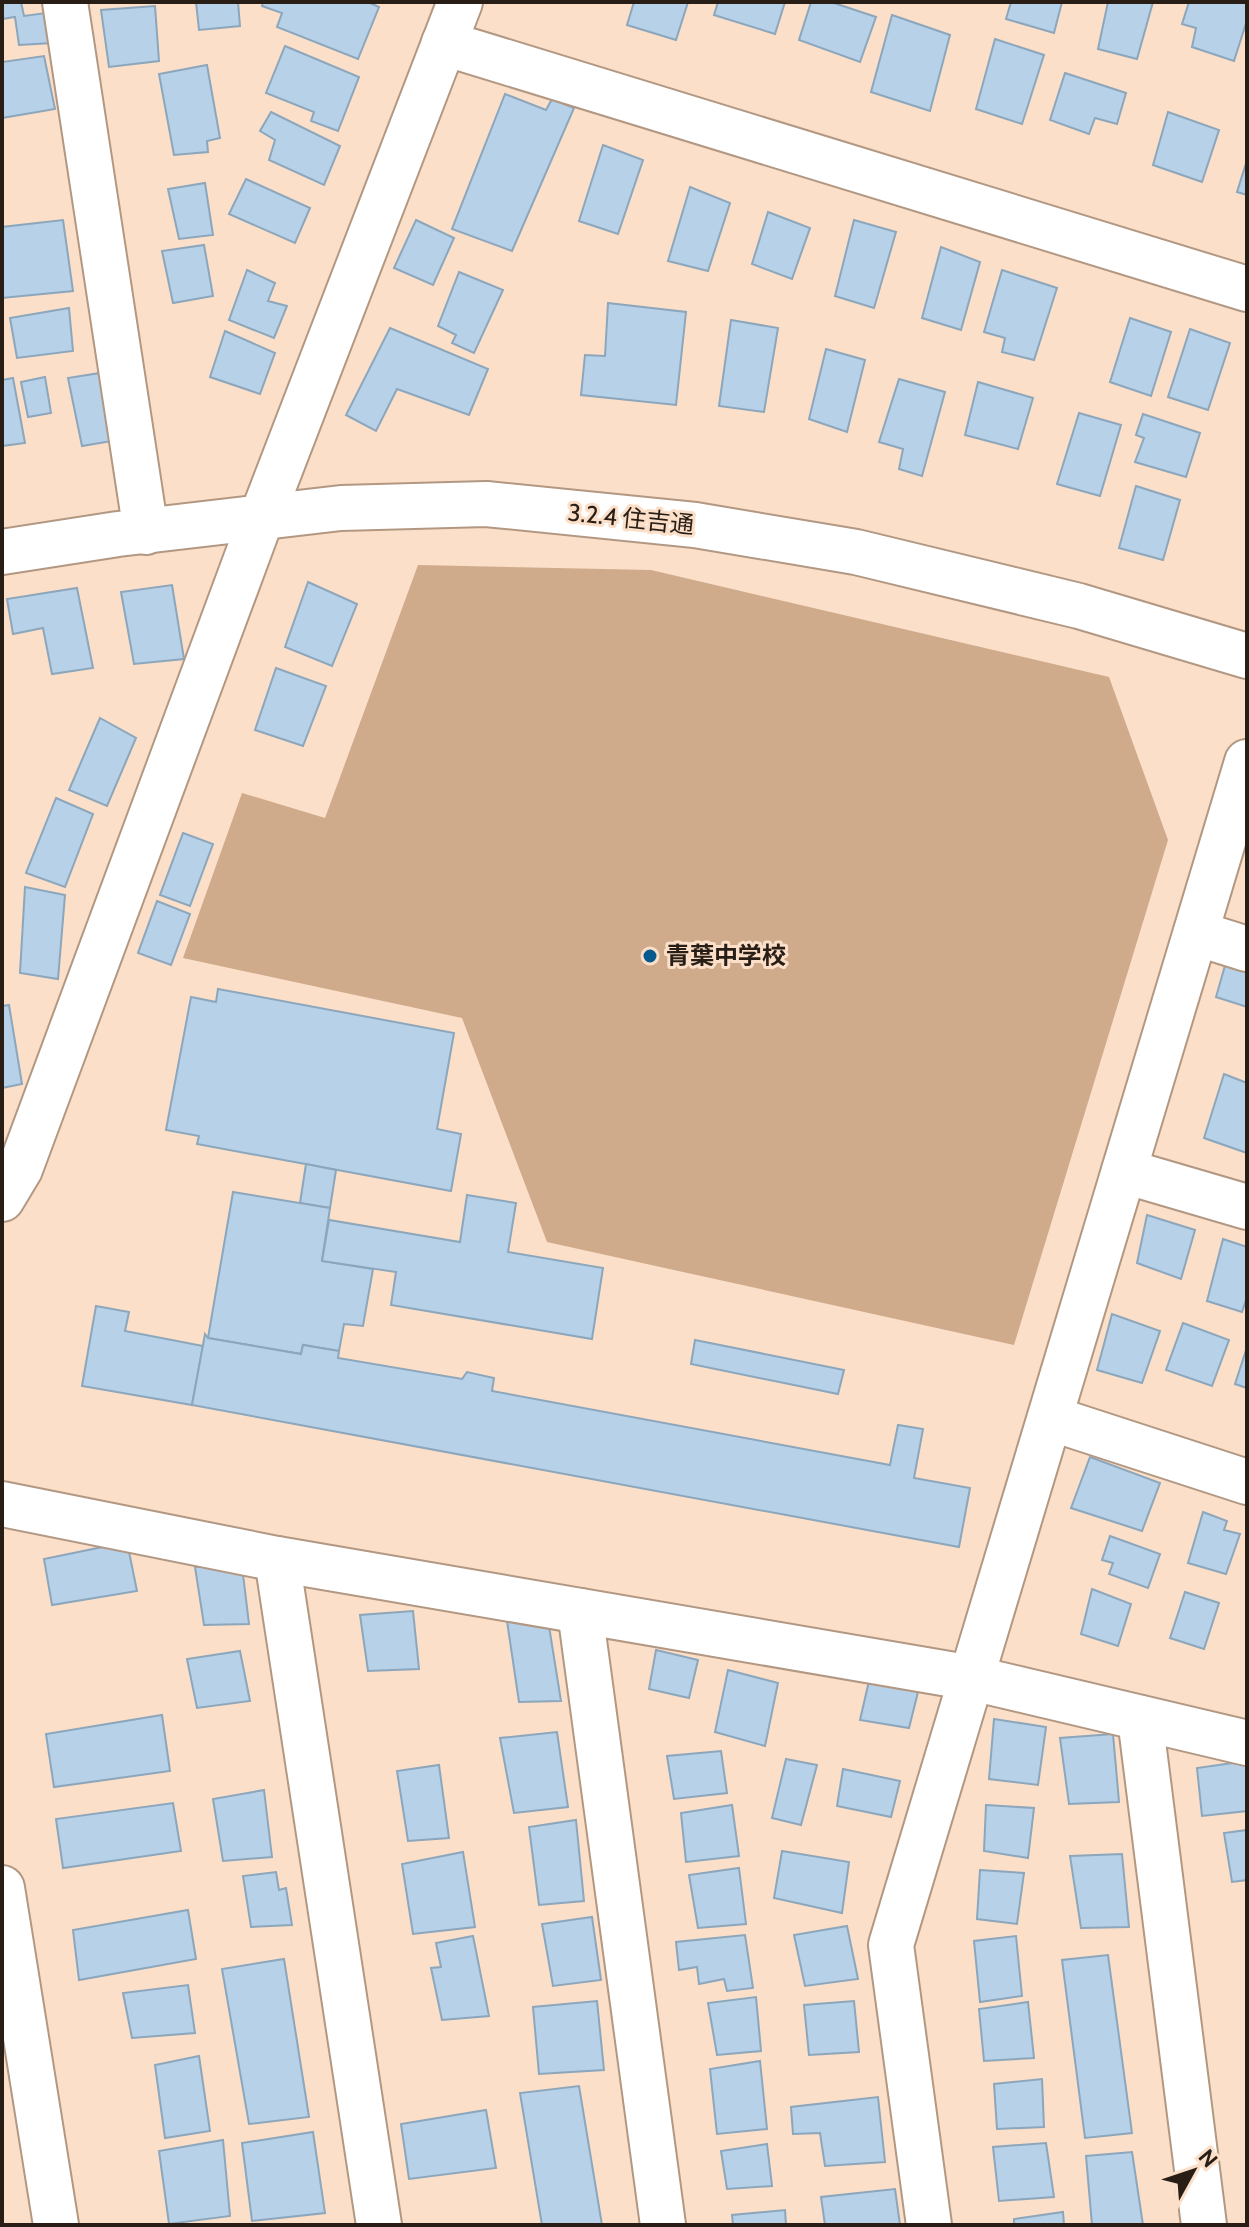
<svg xmlns="http://www.w3.org/2000/svg" width="1249" height="2227" font-family="Cabin,'Noto Sans JP',sans-serif">
  <style>
    .green { fill: #cfaa8b }
    .building { fill: #b6d1e8; stroke: #8ca6bc; stroke-width: 2 }
    .lines { fill: none; stroke-linecap: round; stroke-linejoin: round }
    .minor-casing { stroke: #b29883; stroke-width: 48 }
    .minor { stroke: #fff; stroke-width: 44 }
    .poi-dot { fill: #075a8d; stroke: #fbdfc8; stroke-width: 3 }
    .labels { text-anchor: middle; stroke-width: 6; stroke-linejoin: round; paint-order: stroke }
    .street-label { font-size: 24px; fill: #281e16; stroke: #fbdfc8 }
    .poi-label { font-size: 24px; font-weight: bold; fill: #281e16; stroke: #fbdfc8; text-anchor: start }
  </style>
  <rect width="100%" height="100%" fill="#fbdfc8"/>
  <!-- green -->
  <polygon class="green" points="418,565 651,570 1109,677 1168,840 1014,1345 547,1242 462,1018 183,958 242,793 325,818"/>
  <!-- building -->
  <g class="building">
    <polygon points="2,2 21,2 24,16 46,13 52,43 19,45 15,17 2,19"/>
    <polygon points="196,2 238,2 240,26 199,30"/>
    <polygon points="263,2 368,2 379,7 358,59 277,27 282,13 262,6"/>
    <polygon points="634,2 688,2 676,40 627,25"/>
    <polygon points="718,2 785,2 775,34 714,15"/>
    <polygon points="811,2 831,2 876,17 860,62 799,40"/>
    <polygon points="1011,2 1062,2 1054,33 1006,19"/>
    <polygon points="1108,2 1153,2 1137,59 1098,49"/>
    <polygon points="1189,2 1247,2 1247,20 1234,61 1192,47 1196,28 1182,24"/>
    <polygon points="155,6 159,61 109,67 101,10"/>
    <polygon points="892,15 950,35 930,111 871,92"/>
    <polygon points="995,39 1044,55 1022,124 976,109"/>
    <polygon points="285,46 359,77 338,131 311,121 314,112 266,93"/>
    <polygon points="44,56 55,109 2,118 2,62"/>
    <polygon points="207,65 220,138 207,141 208,152 174,155 159,74"/>
    <polygon points="1065,73 1126,93 1117,124 1095,118 1089,134 1050,120"/>
    <polygon points="505,94 546,110 552,99 574,108 512,251 452,229"/>
    <polygon points="271,112 340,146 324,185 269,160 275,140 260,131"/>
    <polygon points="1168,112 1219,130 1202,182 1153,165"/>
    <polygon points="603,145 643,160 618,234 579,221"/>
    <polygon points="1247,160 1247,195 1237,192"/>
    <polygon points="246,179 310,208 295,243 229,214"/>
    <polygon points="205,183 213,235 179,239 168,189"/>
    <polygon points="690,187 730,203 708,271 668,261"/>
    <polygon points="768,212 810,228 792,279 752,264"/>
    <polygon points="63,220 73,291 2,298 2,227"/>
    <polygon points="416,220 454,238 433,285 394,268"/>
    <polygon points="854,220 896,232 874,308 835,296"/>
    <polygon points="204,245 213,296 173,303 162,251"/>
    <polygon points="941,247 980,262 961,330 922,318"/>
    <polygon points="247,270 275,283 268,301 287,306 274,338 229,320"/>
    <polygon points="1002,270 1057,288 1034,360 1002,352 1005,338 984,332"/>
    <polygon points="459,272 503,290 474,353 452,343 456,335 438,326"/>
    <polygon points="608,303 686,312 676,405 581,395 585,355 605,356"/>
    <polygon points="69,308 73,351 17,358 10,318"/>
    <polygon points="1130,318 1171,332 1151,396 1110,382"/>
    <polygon points="731,320 778,328 764,412 719,406"/>
    <polygon points="390,328 488,369 469,415 397,389 376,431 346,415"/>
    <polygon points="1190,329 1230,343 1208,410 1168,397"/>
    <polygon points="225,331 275,353 260,394 210,377"/>
    <polygon points="826,349 865,360 847,432 809,419"/>
    <polygon points="100,373 112,441 82,446 68,378"/>
    <polygon points="45,377 51,413 28,417 21,382"/>
    <polygon points="13,378 25,443 2,446 2,380"/>
    <polygon points="899,379 945,392 922,476 899,469 903,449 879,442"/>
    <polygon points="978,382 1033,398 1018,449 965,435"/>
    <polygon points="1079,413 1121,425 1100,496 1057,484"/>
    <polygon points="1143,414 1200,433 1186,477 1135,462 1144,438 1136,435"/>
    <polygon points="1136,486 1180,500 1163,560 1119,548"/>
    <polygon points="308,582 357,604 332,666 285,647"/>
    <polygon points="172,585 184,659 134,664 121,592"/>
    <polygon points="77,588 93,668 52,674 43,628 13,634 7,599"/>
    <polygon points="276,668 326,686 303,746 255,730"/>
    <polygon points="100,718 136,738 107,806 69,790"/>
    <polygon points="56,798 93,814 65,887 26,873"/>
    <polygon points="183,833 213,844 190,906 160,895"/>
    <polygon points="25,887 65,895 58,979 20,973"/>
    <polygon points="157,901 190,914 171,965 138,953"/>
    <polygon points="1226,962 1247,971 1247,1007 1216,997"/>
    <polygon points="218,989 454,1033 437,1129 461,1134 451,1191 197,1144 199,1136 166,1130 191,997 216,1002"/>
    <polygon points="9,1005 22,1084 2,1088 2,1006"/>
    <polygon points="1224,1074 1247,1083 1247,1153 1204,1138"/>
    <polygon points="306,1164 336,1170 330,1208 300,1203"/>
    <polygon points="233,1192 330,1208 322,1261 373,1269 363,1326 344,1324 339,1351 303,1345 301,1354 208,1338"/>
    <polygon points="467,1195 516,1203 508,1252 603,1268 592,1339 391,1305 396,1272 322,1261 329,1220 460,1242"/>
    <polygon points="1147,1215 1195,1230 1181,1279 1137,1263"/>
    <polygon points="1223,1239 1247,1247 1247,1297 1242,1312 1207,1301"/>
    <polygon points="96,1306 129,1312 125,1331 203,1346 192,1405 82,1386"/>
    <polygon points="1112,1314 1160,1331 1142,1383 1097,1370"/>
    <polygon points="1183,1323 1229,1340 1212,1386 1166,1370"/>
    <polygon points="205,1334 208,1338 301,1354 303,1345 339,1351 338,1358 462,1379 467,1372 494,1378 492,1391 890,1465 898,1425 923,1429 914,1478 970,1488 959,1547 192,1405"/>
    <polygon points="695,1340 844,1370 838,1394 691,1364"/>
    <polygon points="1247,1347 1247,1388 1235,1384"/>
    <polygon points="1090,1457 1160,1483 1142,1531 1071,1508"/>
    <polygon points="1203,1512 1227,1521 1224,1530 1240,1534 1226,1574 1188,1563"/>
    <polygon points="1110,1536 1160,1554 1148,1588 1109,1574 1113,1563 1102,1560"/>
    <polygon points="127,1542 137,1591 52,1605 44,1559"/>
    <polygon points="242,1566 249,1624 204,1625 195,1567"/>
    <polygon points="1092,1589 1131,1604 1118,1646 1081,1634"/>
    <polygon points="1185,1592 1219,1603 1204,1649 1170,1638"/>
    <polygon points="413,1611 419,1669 368,1671 360,1615"/>
    <polygon points="548,1620 561,1701 519,1702 507,1621"/>
    <polygon points="656,1650 698,1660 689,1698 649,1689"/>
    <polygon points="240,1651 250,1701 197,1708 187,1659"/>
    <polygon points="728,1670 778,1683 765,1746 715,1732"/>
    <polygon points="869,1681 918,1692 909,1728 860,1720"/>
    <polygon points="162,1715 170,1771 54,1787 46,1734"/>
    <polygon points="994,1719 1046,1727 1038,1785 989,1779"/>
    <polygon points="557,1732 568,1807 514,1813 500,1738"/>
    <polygon points="1113,1734 1119,1802 1069,1804 1060,1738"/>
    <polygon points="721,1751 727,1793 674,1799 667,1756"/>
    <polygon points="786,1759 817,1765 801,1825 772,1818"/>
    <polygon points="1247,1761 1247,1811 1202,1816 1197,1768"/>
    <polygon points="439,1765 449,1838 408,1841 397,1771"/>
    <polygon points="843,1769 900,1781 891,1817 837,1806"/>
    <polygon points="264,1790 272,1857 223,1861 213,1799"/>
    <polygon points="173,1803 181,1851 63,1868 56,1819"/>
    <polygon points="732,1805 739,1856 686,1862 681,1813"/>
    <polygon points="986,1805 1034,1808 1028,1858 984,1851"/>
    <polygon points="576,1820 584,1901 539,1905 529,1827"/>
    <polygon points="1247,1830 1247,1880 1232,1882 1224,1833"/>
    <polygon points="782,1851 849,1862 842,1913 774,1898"/>
    <polygon points="463,1852 475,1927 413,1934 402,1864"/>
    <polygon points="1122,1854 1129,1927 1081,1928 1070,1856"/>
    <polygon points="739,1868 746,1924 698,1928 689,1875"/>
    <polygon points="980,1870 1024,1873 1017,1924 977,1919"/>
    <polygon points="276,1872 279,1890 286,1888 292,1925 251,1927 243,1876"/>
    <polygon points="188,1910 196,1959 79,1980 73,1930"/>
    <polygon points="592,1917 601,1980 553,1986 542,1924"/>
    <polygon points="847,1926 858,1979 805,1986 794,1935"/>
    <polygon points="745,1935 753,1988 727,1991 724,1979 699,1984 697,1967 679,1970 676,1942"/>
    <polygon points="473,1936 489,2016 442,2020 431,1968 441,1967 436,1943"/>
    <polygon points="1016,1936 1022,1996 980,2002 974,1941"/>
    <polygon points="1108,1955 1132,2133 1085,2138 1062,1960"/>
    <polygon points="284,1959 309,2117 249,2124 222,1969"/>
    <polygon points="188,1985 195,2033 132,2038 123,1993"/>
    <polygon points="756,1997 761,2051 717,2055 708,2003"/>
    <polygon points="597,2001 604,2070 539,2074 533,2007"/>
    <polygon points="854,2001 859,2052 809,2055 804,2005"/>
    <polygon points="1028,2002 1034,2058 984,2061 979,2009"/>
    <polygon points="199,2056 210,2131 165,2138 155,2065"/>
    <polygon points="760,2061 767,2129 717,2134 710,2069"/>
    <polygon points="1042,2079 1044,2127 997,2129 994,2084"/>
    <polygon points="579,2086 602,2225 542,2225 520,2093"/>
    <polygon points="878,2097 885,2162 825,2166 820,2133 793,2134 791,2107"/>
    <polygon points="486,2110 496,2168 409,2179 401,2124"/>
    <polygon points="313,2132 325,2213 252,2221 242,2143"/>
    <polygon points="223,2140 230,2216 169,2224 159,2151"/>
    <polygon points="1046,2143 1054,2197 999,2201 993,2147"/>
    <polygon points="767,2144 772,2186 727,2189 721,2151"/>
    <polygon points="1132,2152 1143,2225 1092,2225 1086,2156"/>
    <polygon points="895,2189 900,2225 825,2225 821,2197"/>
    <polygon points="785,2210 786,2225 733,2225 732,2215"/>
    <polygon points="1063,2212 1064,2225 1014,2225 1014,2219"/>
  </g>
  <g class="lines">
    <defs>
      <g id="minor">
        <polyline points="65,2 146,532"/>
        <polyline points="444,43 1247,289"/>
        <polyline points="2,552 118,534 341,508 486,504 695,525 856,552 1079,606 1247,656"/>
        <polyline points="1196,933 1247,949"/>
        <polyline points="1124,1171 1247,1207"/>
        <polyline points="2,1199 20,1169 261,519 460,2"/>
        <polyline points="1050,1418 1247,1482"/>
        <polyline points="2,1504 277,1559 972,1678 1247,1743"/>
        <polyline points="277,1559 379,2225"/>
        <polyline points="580,1611 663,2225"/>
        <polyline points="1140,1718 1204,2225"/>
        <polyline points="2,1888 56,2225"/>
        <polyline points="929,2225 891,1945 1247,762"/>
      </g>
    </defs>
    <!-- minor casing -->
    <use href="#minor" class="minor-casing"/>
    <!-- minor -->
    <use href="#minor" class="minor"/>
  </g>
  <!-- markers -->
  <circle class="poi-dot" cx="650" cy="956" r="8"/>
  <g class="labels">
    <!-- street labels -->
    <g class="street-label">
      <text transform="translate(631 519) rotate(6)" y="8">3.2.4 住吉通</text>
    </g>
    <!-- poi labels -->
    <g class="poi-label">
      <text x="666" y="964">青葉中学校</text>
    </g>
  </g>
  <!-- border -->
  <rect width="1249" height="2227" fill="none" stroke="#281e16" stroke-width="8"/>
  <!-- north arrow -->
  <g transform="translate(1193 2171) rotate(50)" stroke="#fbdfc8" stroke-width="6" paint-order="stroke">
  <path d="M0-6L14 30L0 20L-14 30Z" fill="#281e16"/>
  <text y="-12" font-size="22" font-weight="bold" text-anchor="middle" fill="#281e16">N</text>
  </g>
</svg>
